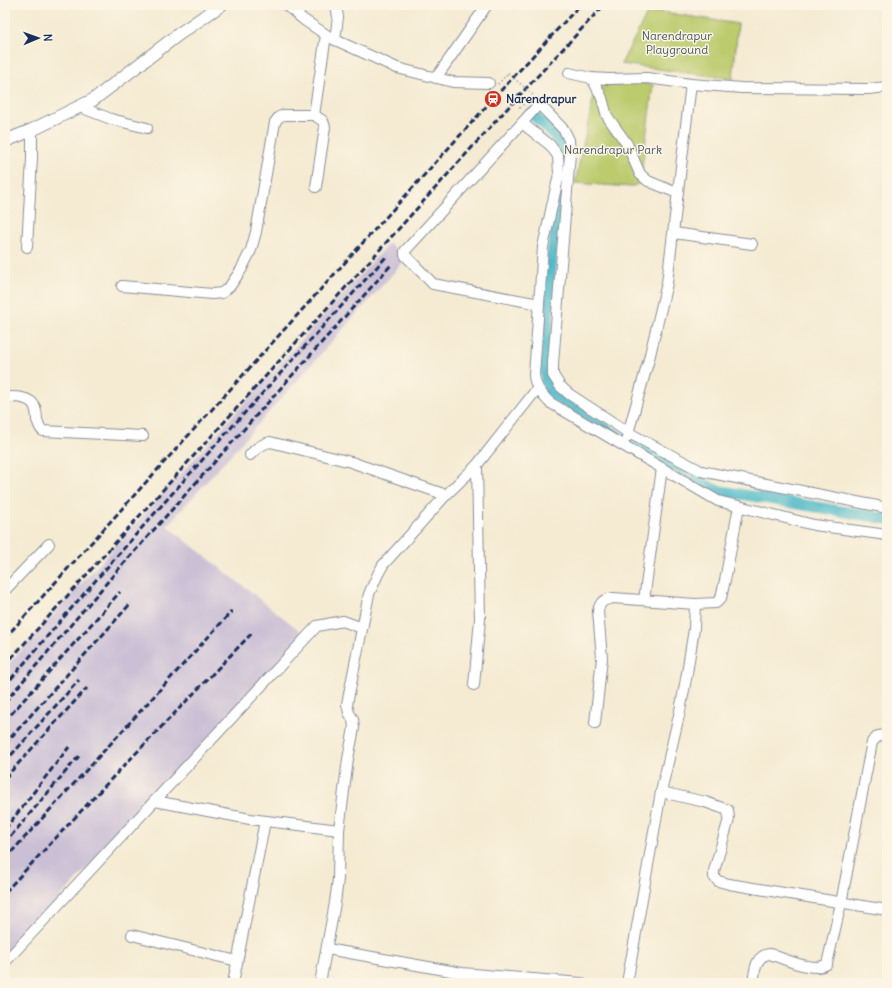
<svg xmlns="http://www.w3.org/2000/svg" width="892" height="988" font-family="Delius,sans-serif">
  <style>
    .industrial { fill: #cbbfd5 }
    .green { fill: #bccb6d; stroke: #6c7d66 }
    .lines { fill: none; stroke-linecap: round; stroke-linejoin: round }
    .canal { stroke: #4cb8c8; stroke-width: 11 }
    .minor-casing { stroke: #888d98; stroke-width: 12 }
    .tertiary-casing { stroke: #888d98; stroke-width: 14 }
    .path { stroke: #888d98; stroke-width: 2; stroke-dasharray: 1 3; stroke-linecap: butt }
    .minor { stroke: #fff; stroke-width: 10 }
    .tertiary { stroke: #fff; stroke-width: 12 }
    .rail { stroke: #1b2f5e; stroke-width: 3; stroke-dasharray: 6 3; stroke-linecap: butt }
    .path-bridge { stroke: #888d98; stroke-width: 2; stroke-dasharray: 1 3; stroke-linecap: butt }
    .labels { text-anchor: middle; stroke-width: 3; stroke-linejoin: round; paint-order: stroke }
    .park-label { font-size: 12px; fill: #435662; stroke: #fcf5e5 }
    .poi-label { font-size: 12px; font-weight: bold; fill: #1b2f5e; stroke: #fcf5e5; text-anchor: start }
  </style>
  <rect width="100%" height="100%" fill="#fcf5e5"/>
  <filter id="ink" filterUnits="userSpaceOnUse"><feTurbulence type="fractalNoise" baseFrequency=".025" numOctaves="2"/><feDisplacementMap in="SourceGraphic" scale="8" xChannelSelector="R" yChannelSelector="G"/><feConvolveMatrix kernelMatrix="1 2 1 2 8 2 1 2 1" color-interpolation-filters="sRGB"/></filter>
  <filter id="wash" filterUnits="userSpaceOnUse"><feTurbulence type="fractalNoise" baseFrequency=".012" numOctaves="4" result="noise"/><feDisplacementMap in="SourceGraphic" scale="16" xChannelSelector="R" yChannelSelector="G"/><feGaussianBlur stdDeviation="0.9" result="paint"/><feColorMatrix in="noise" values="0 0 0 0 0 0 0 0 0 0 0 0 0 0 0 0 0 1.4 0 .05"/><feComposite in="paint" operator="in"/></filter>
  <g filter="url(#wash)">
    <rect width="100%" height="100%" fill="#f5ebd3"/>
    <!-- industrial -->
    <polygon class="industrial" points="389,243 405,260 167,526 304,634 5,957 5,668"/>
    <!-- green -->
    <g class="green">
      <polygon points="649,10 738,24 733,79 621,64"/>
      <polygon points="636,82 653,85 640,183 631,187 575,183 596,85"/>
    </g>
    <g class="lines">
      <!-- canal -->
      <path class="canal" d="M531,113C542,124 558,134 562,150C570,177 555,226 552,255C549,293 548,330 545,368L546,382L550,393L626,441L716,490L887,519"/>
    </g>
  </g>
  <g filter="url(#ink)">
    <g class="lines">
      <defs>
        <g id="minor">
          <polyline points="286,5 304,20 331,38 397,68 453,82 489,83"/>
          <polyline points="335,40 338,17 336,5"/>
          <polyline points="569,73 591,78 609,79 647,78 691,84 742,88 868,89 887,87"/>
          <polyline points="436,78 487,5"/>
          <polyline points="591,78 594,82 602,98 607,116 627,144 640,174 648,181 677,193"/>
          <polyline points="80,107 111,119 147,128"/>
          <polyline points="314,115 323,121 325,127 316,187"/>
          <polyline points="522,123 539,104 564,130 569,140 570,154 553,363 553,375 560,386 569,394 629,433 701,471 887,508"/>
          <polyline points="674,233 752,244"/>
          <polyline points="27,247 32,158 32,130"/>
          <polyline points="122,286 212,294 222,293 230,286 241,270 251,250 256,232 275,122 279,117 284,115 314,115 326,35"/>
          <path d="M539,304L433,284L405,255V251L522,123L550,145L558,156L559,174L543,247L534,375C535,387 541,393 549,402L718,501L814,525L887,535"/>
          <path d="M5,397C14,397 30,396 35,407C36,410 37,416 37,420C39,424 39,428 43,431L143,436"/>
          <polyline points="627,437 649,359 667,283 691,84"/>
          <path d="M250,455C256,448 261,444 270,442L351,462L446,495"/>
          <polyline points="5,590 49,544"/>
          <polyline points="644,600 662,468"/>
          <polyline points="474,685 480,619 477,465"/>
          <path d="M595,723L602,658L598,611C600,601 604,600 613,598L695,604L716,603L721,598L725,580L739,506"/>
          <polyline points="661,792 705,802 728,810 729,819 714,871 714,877 718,881 729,884 887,910"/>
          <polyline points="155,801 250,819 339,830"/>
          <polyline points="132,935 237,961"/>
          <polyline points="327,949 462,973 581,983"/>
          <polyline points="5,962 317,626 343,621 362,628"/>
          <polyline points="233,983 265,821"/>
          <polyline points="320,983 335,903 338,879 339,830 348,759 354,728 353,719 349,713 347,704 369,594 378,574 383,565 446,495 477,465 537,389"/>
          <polyline points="627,983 661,792 680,711 686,679 694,629 695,604"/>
          <path d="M753,983C755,971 755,955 770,954C784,959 814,973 827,964L841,903L872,742L878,736L887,735"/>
        </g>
        <polyline id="tertiary" points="5,141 32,130 93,100 179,34 221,5"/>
      </defs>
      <!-- minor casing -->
      <use href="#minor" class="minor-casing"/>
      <!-- tertiary casing -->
      <use href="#tertiary" class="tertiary-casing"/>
      <!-- path -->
      <g class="path">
        <polyline points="498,84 508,73"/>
        <polyline points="520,108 526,101"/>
      </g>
      <!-- minor -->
      <use href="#minor" class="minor"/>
      <!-- tertiary -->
      <use href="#tertiary" class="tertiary"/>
      <!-- rail -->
      <g class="rail">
        <polyline points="5,638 493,99 580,5"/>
        <polyline points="5,665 504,112 604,5"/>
        <path d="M5,686C128,540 257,399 386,257"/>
        <polyline points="5,702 116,572 392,264"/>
        <polyline points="5,721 120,592"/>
        <polyline points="5,744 131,603"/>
        <polyline points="5,762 79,680"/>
        <polyline points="5,778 87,688"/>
        <polyline points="5,829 69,747"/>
        <polyline points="5,843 79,756"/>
        <polyline points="5,859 232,611"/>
        <polyline points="5,892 114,776 253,632"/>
      </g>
      <!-- path-bridge -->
      <polyline class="path-bridge" points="508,73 533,95"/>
    </g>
  </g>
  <!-- icons -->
  <defs>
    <symbol id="station-disc" viewBox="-11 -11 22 22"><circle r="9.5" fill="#c8321e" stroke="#fcf5e5"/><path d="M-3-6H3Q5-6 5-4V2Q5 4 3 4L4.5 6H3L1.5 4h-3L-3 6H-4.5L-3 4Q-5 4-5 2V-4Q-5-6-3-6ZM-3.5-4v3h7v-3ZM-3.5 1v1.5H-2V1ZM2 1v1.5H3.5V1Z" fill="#fff"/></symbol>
  </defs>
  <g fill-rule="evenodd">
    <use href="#station-disc" x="483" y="89" width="20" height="20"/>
  </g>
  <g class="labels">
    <!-- park labels -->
    <g class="park-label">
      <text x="677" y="40">Narendrapur<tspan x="677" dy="14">Playground</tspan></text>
      <text x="613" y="154">Narendrapur Park</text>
    </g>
    <!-- poi labels -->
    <g class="poi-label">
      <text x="506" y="103">Narendrapur</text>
    </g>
  </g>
  <!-- margin -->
  <rect width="892" height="988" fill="none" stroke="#fcf5e5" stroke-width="20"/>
  <!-- north arrow -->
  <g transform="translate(38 38) rotate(88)" stroke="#fcf5e5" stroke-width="3" paint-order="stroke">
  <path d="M0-3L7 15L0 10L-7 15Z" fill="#1b2f5e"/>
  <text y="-6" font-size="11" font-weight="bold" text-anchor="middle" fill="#1b2f5e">N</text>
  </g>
</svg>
